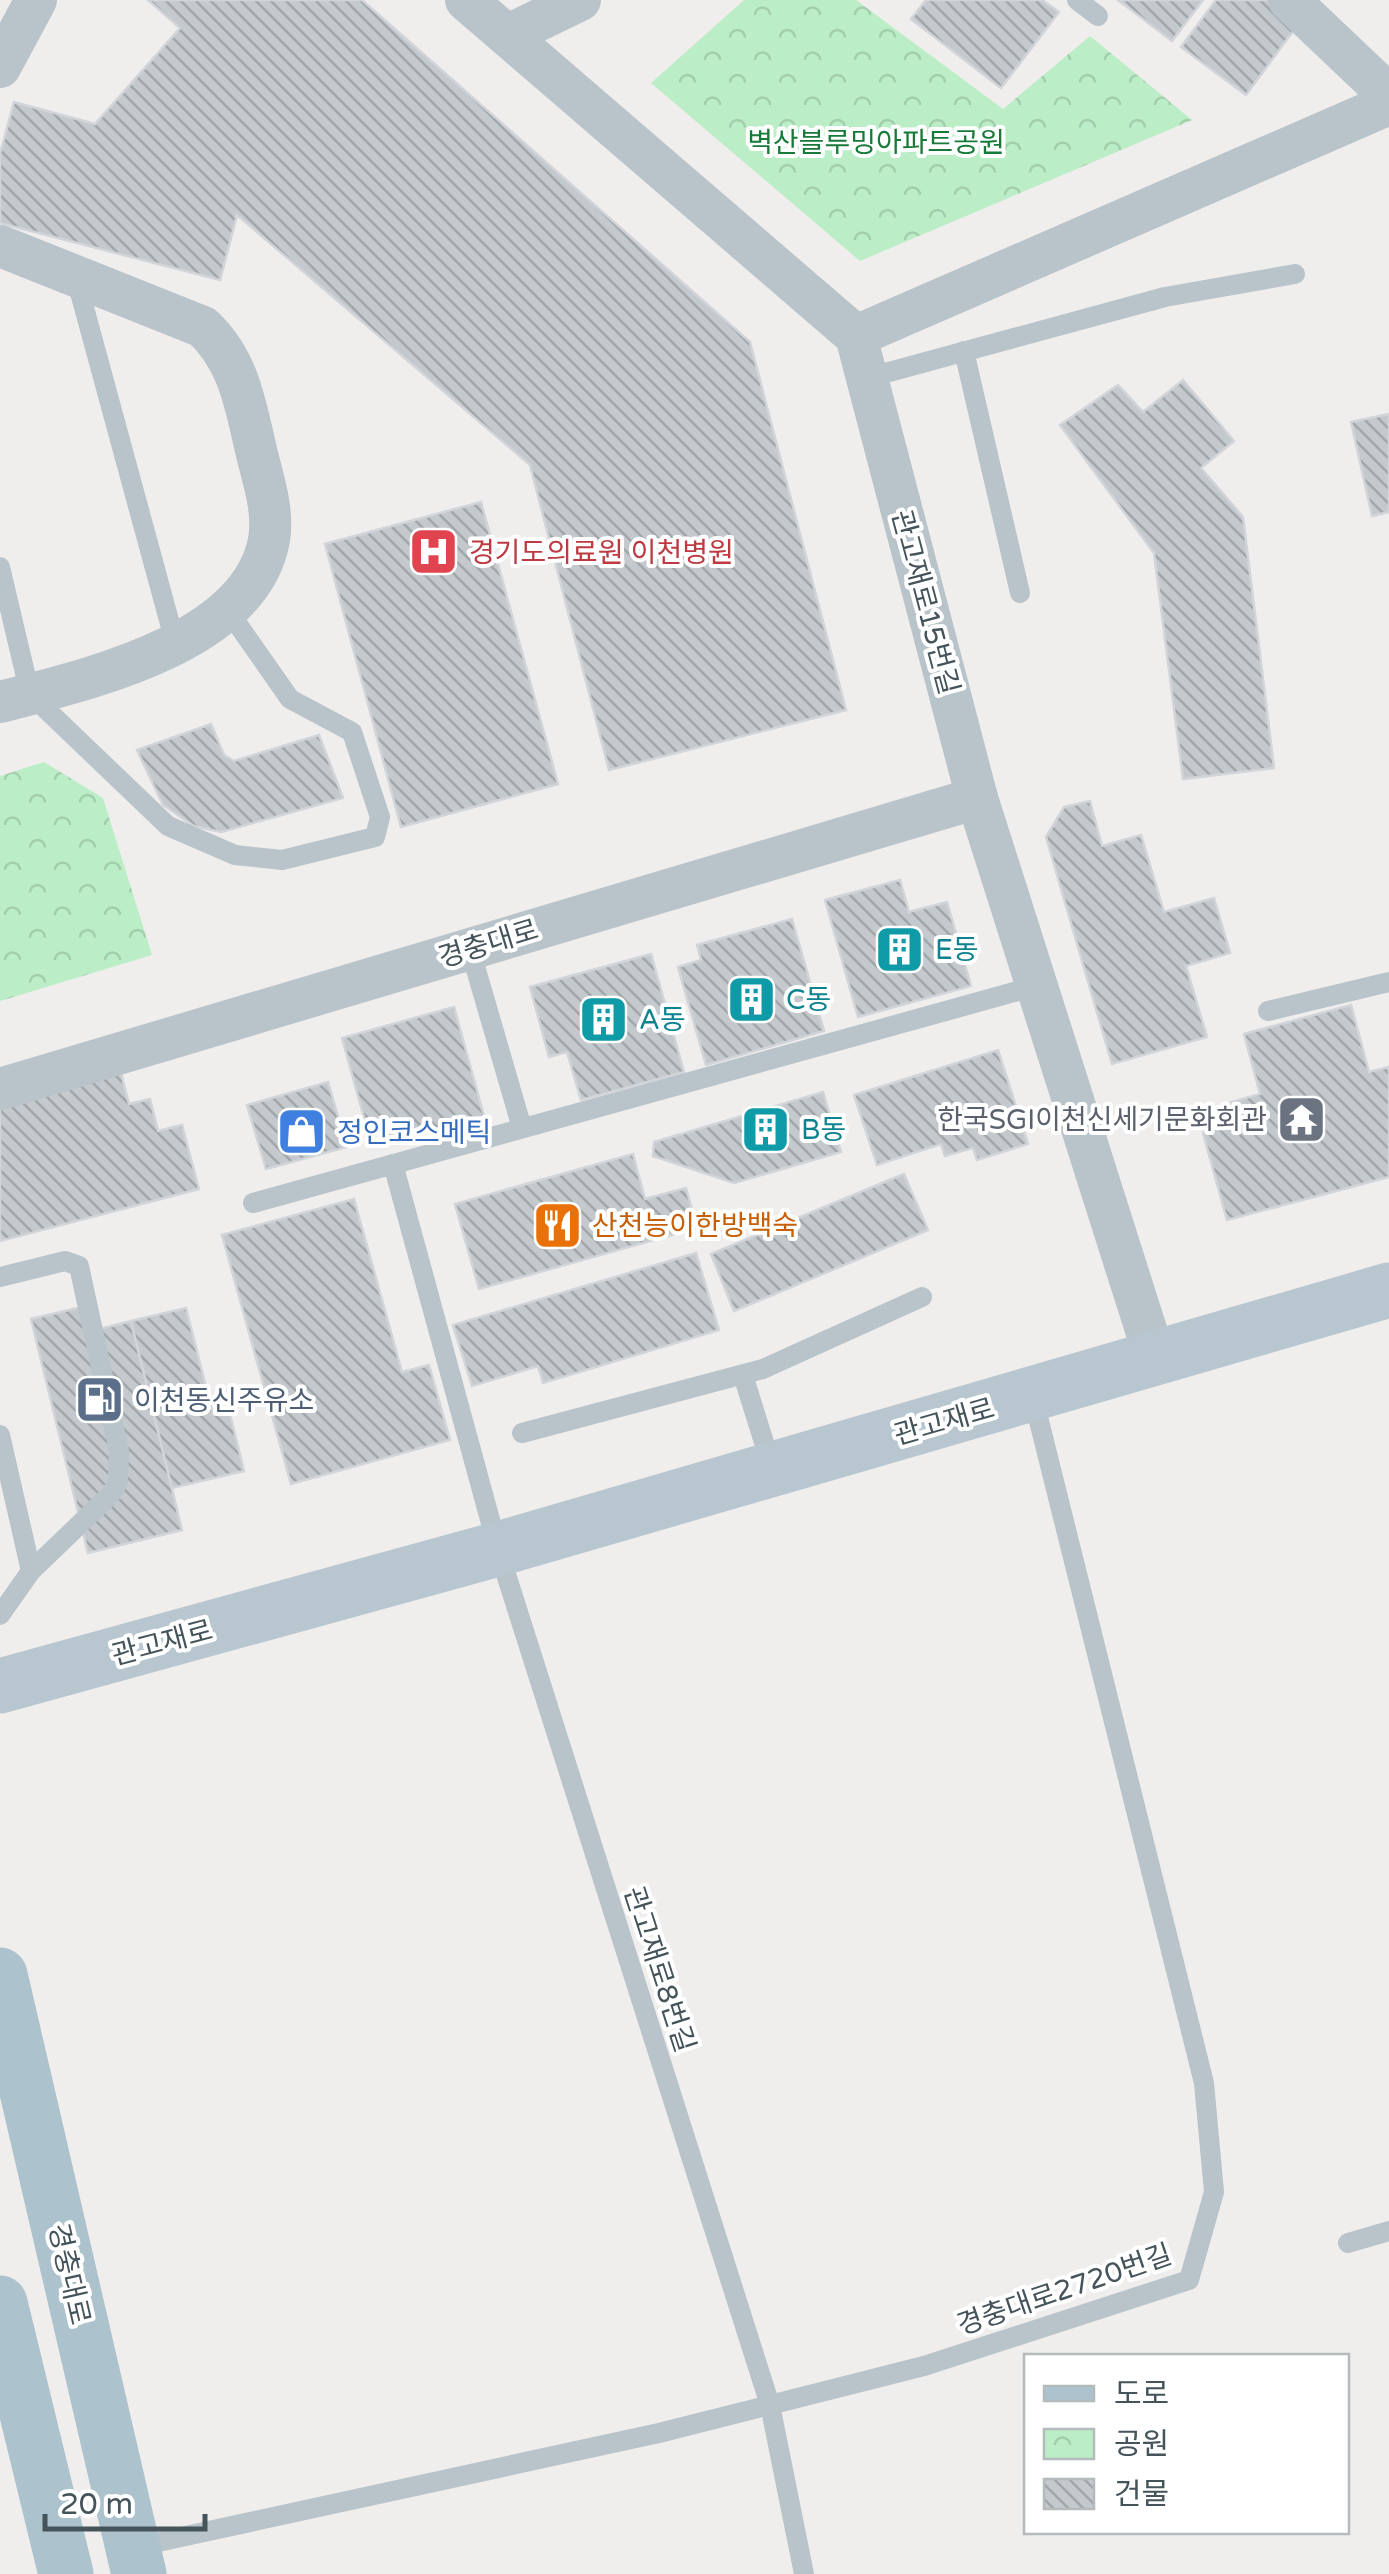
<svg xmlns="http://www.w3.org/2000/svg" width="1389" height="2574" font-family="'Varela Round','Noto Sans KR',sans-serif">
  <style>
    .park { fill: url(#park-crowns) }
    .building { fill: url(#building-back-hatch); stroke: #d1d4d9; stroke-width: 2.5 }
    .lines { fill: none; stroke-linecap: round; stroke-linejoin: round }
    .lane { stroke: #b8c4ca; stroke-width: 20 }
    .street { stroke: #b8c4ca; stroke-width: 42 }
    .secondary { stroke: #b8c7cf; stroke-width: 55 }
    .primary { stroke: #acc2cc; stroke-width: 55 }
    .labels { text-anchor: middle; stroke-width: 8; stroke-linejoin: round; paint-order: stroke }
    .park-label { font-size: 28px; fill: #177a38; stroke: #fff }
    .health-label { font-size: 28px; fill: #be3a42; stroke: #fff; text-anchor: start }
    .street-label { font-size: 28px; fill: #45545a; stroke: #fff }
    .culture-label { font-size: 28px; fill: #0d838f; stroke: #fff; text-anchor: start }
    .worship-label { font-size: 28px; fill: #5b616d; stroke: #fff; text-anchor: end }
    .shop-label { font-size: 28px; fill: #366cbe; stroke: #fff; text-anchor: start }
    .food-label { font-size: 28px; fill: #c56008; stroke: #fff; text-anchor: start }
    .service-label { font-size: 28px; fill: #4e5e75; stroke: #fff; text-anchor: start }
  </style>
  <defs>
    <pattern id="park-crowns" width="20" height="18" patternUnits="userSpaceOnUse" patternTransform="scale(2.5)"><rect width="20" height="18" fill="#bbeec6"/><path d="M2 6a3 3 0 1 1 6 0M12 15a3 3 0 1 1 6 0" fill="none" stroke="#a2ceac"/></pattern>
    <pattern id="building-back-hatch" width="6" height="6" patternUnits="userSpaceOnUse" patternTransform="scale(2.5)"><rect width="6" height="6" fill="#c4c9cd"/><path d="M-1 5l2 2M0 0l6 6M5-1l2 2" fill="none" stroke="#a1a6a9"/></pattern>
  </defs>
  <rect width="100%" height="100%" fill="#f0eded"/>
  <!-- park -->
  <g class="park">
    <polygon points="744,0 856,0 1003,109 1090,36 1192,120 860,261 651,83"/>
    <polygon points="44,762 103,798 152,955 0,1001 0,776"/>
  </g>
  <!-- building -->
  <g class="building">
    <polygon points="148,0 362,0 750,342 846,710 609,770 530,465 237,215 220,280 0,223 0,154 14,102 95,124 180,28"/>
    <polygon points="926,0 1042,0 1059,12 1001,88 911,19"/>
    <polygon points="1118,0 1203,0 1172,41"/>
    <polygon points="1216,0 1276,0 1302,19 1246,95 1181,47"/>
    <polygon points="1183,380 1234,441 1201,468 1243,517 1274,768 1183,779 1154,553 1060,425 1118,385 1143,412"/>
    <polygon points="1389,414 1389,512 1372,516 1351,422"/>
    <polygon points="481,502 558,784 401,827 325,544"/>
    <polygon points="211,724 224,755 234,761 319,735 343,798 221,832 194,826 163,805 137,750"/>
    <polygon points="1090,801 1102,846 1141,835 1164,912 1214,898 1230,953 1186,966 1207,1037 1112,1064 1046,837 1064,807"/>
    <polygon points="900,880 909,912 947,902 971,986 858,1017 825,900"/>
    <polygon points="792,919 824,1031 706,1065 678,967 701,960 697,945"/>
    <polygon points="651,954 684,1072 581,1100 567,1052 549,1057 530,987"/>
    <polygon points="1351,1005 1369,1072 1389,1067 1389,1177 1227,1220 1203,1133 1225,1104 1260,1094 1244,1034"/>
    <polygon points="454,1007 484,1116 384,1143 380,1129 368,1132 342,1038"/>
    <polygon points="998,1050 1028,1144 977,1160 973,1148 945,1156 941,1144 877,1165 854,1095"/>
    <polygon points="121,1073 129,1104 150,1099 158,1131 182,1125 199,1189 0,1241 0,1105"/>
    <polygon points="328,1082 347,1147 266,1169 247,1105"/>
    <polygon points="823,1092 841,1152 734,1183 653,1156 654,1142"/>
    <polygon points="633,1154 645,1199 686,1188 697,1228 479,1289 455,1204"/>
    <polygon points="904,1174 928,1230 734,1311 711,1254"/>
    <polygon points="354,1199 402,1372 429,1365 450,1440 291,1484 222,1235"/>
    <polygon points="696,1253 719,1330 543,1383 538,1366 472,1386 453,1325"/>
    <polygon points="90,1305 96,1330 131,1321 182,1530 88,1553 31,1319"/>
    <polygon points="186,1308 213,1415 229,1410 244,1471 172,1488 131,1321"/>
  </g>
  <g class="lines">
    <!-- lane -->
    <g class="lane">
      <polyline points="1077,0 1098,16"/>
      <polyline points="76,278 176,646"/>
      <polyline points="964,351 1020,593"/>
      <polyline points="867,378 1165,297 1295,274"/>
      <polyline points="0,567 30,694 168,826 235,855 282,860 375,837 380,817 352,732 290,699 227,609"/>
      <polyline points="470,949 522,1128"/>
      <polyline points="1268,1011 1389,982"/>
      <polyline points="393,1164 498,1549 770,2405 804,2574"/>
      <polyline points="253,1203 1036,986"/>
      <polyline points="0,1277 65,1261 79,1266 119,1451 118,1482 110,1495 31,1571 0,1615"/>
      <polyline points="743,1375 772,1468"/>
      <polyline points="522,1433 763,1369 922,1297"/>
      <polyline points="0,1435 31,1571"/>
      <polyline points="1348,2243 1389,2231"/>
      <polyline points="135,2547 659,2433 924,2366 1189,2280 1214,2192 1204,2083 1033,1397"/>
    </g>
    <!-- street -->
    <g class="street">
      <polyline points="466,0 856,336 977,798 1155,1358"/>
      <polyline points="1289,0 1389,95"/>
      <polyline points="508,35 580,0"/>
      <polyline points="0,67 36,0"/>
      <path d="M0,246L203,327C239,361 245,403 256,450C263,480 274,509 269,540C250,644 85,680 0,702"/>
      <polyline points="856,336 1389,104"/>
      <polyline points="0,1089 977,798"/>
    </g>
    <!-- secondary -->
    <polyline class="secondary" points="0,1686 498,1549 1389,1290"/>
    <!-- primary -->
    <g class="primary">
      <polyline points="0,1975 139,2574"/>
      <polyline points="0,2303 66,2574"/>
    </g>
  </g>
  <!-- icons -->
  <defs>
    <symbol id="hospital-square" viewBox="-11 -11 22 22"><rect x="-9" y="-9" width="18" height="18" rx="4" fill="#e0444e" stroke="#fff"/><path d="M-5-5h3v3.5h4V-5h3V5h-3V1.5h-4V5h-3Z" fill="#fff"/></symbol>
    <symbol id="building-square" viewBox="-11 -11 22 22"><rect x="-9" y="-9" width="18" height="18" rx="4" fill="#0f9aa8" stroke="#fff"/><path d="M-4-6H4V6H1V3H-1V6H-4ZM-2.5-4.3h1.7v1.8h-1.7ZM.8-4.3h1.7v1.8H.8ZM-2.5-1h1.7V.8h-1.7ZM.8-1h1.7V.8H.8Z" fill="#fff"/></symbol>
    <symbol id="temple-square" viewBox="-11 -11 22 22"><rect x="-9" y="-9" width="18" height="18" rx="4" fill="#6b7280" stroke="#fff"/><path d="M0-6L5-2H3V0L6.5 2.5H4V6H1.5V3h-3V6H-4V2.5H-6.5L-3 0V-2H-5Z" fill="#fff"/></symbol>
    <symbol id="shop-square" viewBox="-11 -11 22 22"><rect x="-9" y="-9" width="18" height="18" rx="4" fill="#3f7fe0" stroke="#fff"/><path d="M-5-2.5h2.3a2.7 3.5 0 0 1 5.4 0H5L5.5 6h-11ZM-1.5-2.5h3a1.5 2.3 0 0 0-3 0Z" fill="#fff"/></symbol>
    <symbol id="restaurant-square" viewBox="-11 -11 22 22"><rect x="-9" y="-9" width="18" height="18" rx="4" fill="#e8710a" stroke="#fff"/><path d="M-5-6h1v4h1v-4h1v4h1v-4h1v5L-1.5 .5V6h-2V.5L-5-1ZM5-6V6H3V1.5H1.5Q1.5-4 5-6Z" fill="#fff"/></symbol>
    <symbol id="fuel-square" viewBox="-11 -11 22 22"><rect x="-9" y="-9" width="18" height="18" rx="4" fill="#5c6f8a" stroke="#fff"/><path d="M-5.5-6h7V0h2V4h1.3V-2.5L3-4.5l.8-.8L6-3V5H2.5V1h-1V6h-7ZM-4.2-4.7v3.2H.2V-4.7Z" fill="#fff"/></symbol>
  </defs>
  <g fill-rule="evenodd">
    <use href="#hospital-square" x="406" y="524" width="55" height="55"/>
    <use href="#building-square" x="872" y="922" width="55" height="55"/>
    <use href="#building-square" x="724" y="972" width="55" height="55"/>
    <use href="#building-square" x="576" y="992" width="55" height="55"/>
    <use href="#temple-square" x="1274" y="1092" width="55" height="55"/>
    <use href="#building-square" x="738" y="1102" width="55" height="55"/>
    <use href="#shop-square" x="274" y="1104" width="55" height="55"/>
    <use href="#restaurant-square" x="530" y="1198" width="55" height="55"/>
    <use href="#fuel-square" x="72" y="1372" width="55" height="55"/>
  </g>
  <g class="labels">
    <!-- park labels -->
    <g class="park-label">
      <text x="876" y="152">벽산블루밍아파트공원</text>
    </g>
    <!-- health labels -->
    <g class="health-label">
      <text x="469" y="562">경기도의료원 이천병원</text>
    </g>
    <!-- street labels -->
    <g class="street-label">
      <text transform="translate(926 602) rotate(75)" y="10">관고재로15번길</text>
      <text transform="translate(488 943) rotate(-17)" y="10">경충대로</text>
      <text transform="translate(944 1421) rotate(-16)" y="10">관고재로</text>
      <text transform="translate(162 1642) rotate(-15)" y="10">관고재로</text>
      <text transform="translate(660 1969) rotate(72)" y="10">관고재로8번길</text>
      <text transform="translate(70 2274) rotate(77)" y="10">경충대로</text>
      <text transform="translate(1064 2289) rotate(-19)" y="10">경충대로2720번길</text>
    </g>
    <!-- culture labels -->
    <g class="culture-label">
      <text x="935" y="959">E동</text>
      <text x="786" y="1009">C동</text>
      <text x="639" y="1029">A동</text>
      <text x="801" y="1139">B동</text>
    </g>
    <!-- worship labels -->
    <g class="worship-label">
      <text x="1267" y="1129">한국SGI이천신세기문화회관</text>
    </g>
    <!-- shop labels -->
    <g class="shop-label">
      <text x="337" y="1142">정인코스메틱</text>
    </g>
    <!-- food labels -->
    <g class="food-label">
      <text x="592" y="1235">산천능이한방백숙</text>
    </g>
    <!-- service labels -->
    <g class="service-label">
      <text x="134" y="1410">이천동신주유소</text>
    </g>
  </g>
  <!-- legend -->
  <rect x="1024" y="2354" width="325" height="180" fill="#ffffff" stroke="#b5bbbd" stroke-width="2.5"/>
  <rect x="1044" y="2386" width="50" height="15" fill="#acc2cc" stroke="#b5bbbd" stroke-width="2.5"/>
  <text x="1114" y="2404" font-size="30" fill="#45545a">도로</text>
  <rect x="1044" y="2429" width="50" height="30" fill="url(#park-crowns)" stroke="#b5bbbd" stroke-width="2.5"/>
  <text x="1114" y="2454" font-size="30" fill="#45545a">공원</text>
  <rect x="1044" y="2479" width="50" height="30" fill="url(#building-back-hatch)" stroke="#b5bbbd" stroke-width="2.5"/>
  <text x="1114" y="2504" font-size="30" fill="#45545a">건물</text>
  <!-- scale -->
  <path d="M45 2514v15h160v-15" fill="none" stroke="#45545a" stroke-width="5"/>
  <text x="60" y="2514" font-size="30" fill="#45545a" stroke="#ffffff" stroke-width="8" paint-order="stroke">20 m</text>
</svg>
